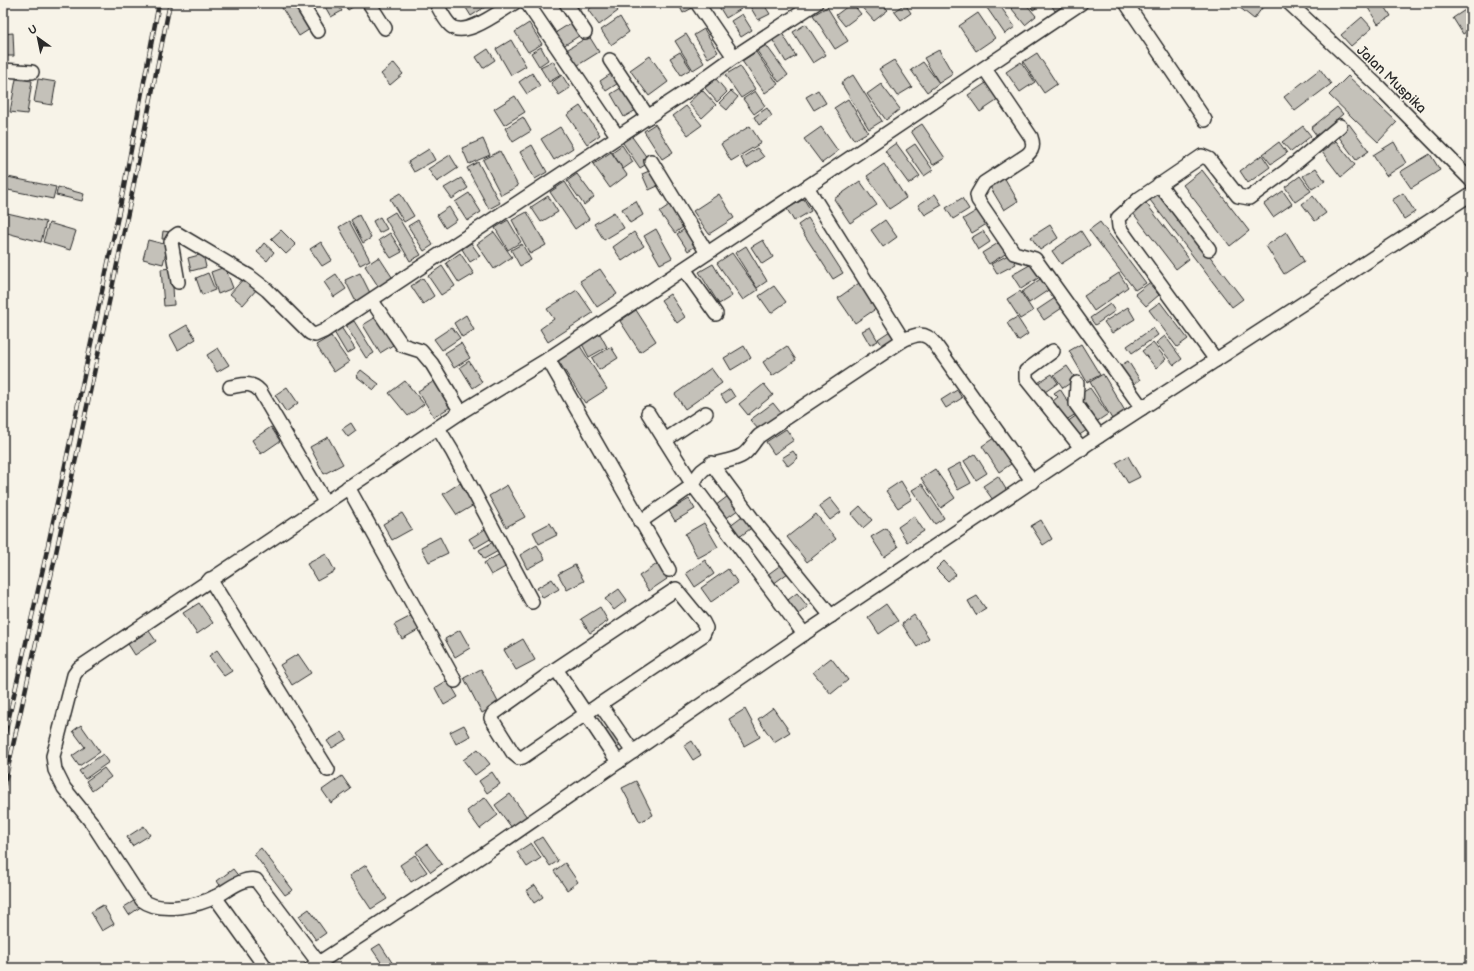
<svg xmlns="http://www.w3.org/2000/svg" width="1474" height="971" font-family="'Balsamiq Sans',sans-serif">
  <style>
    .building { fill: #c4c1b9; stroke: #2b2b2b }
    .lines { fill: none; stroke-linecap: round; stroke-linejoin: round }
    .street-casing { stroke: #2b2b2b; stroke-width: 16 }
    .street { stroke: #f7f3e8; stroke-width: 13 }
    .rail-casing { stroke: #2b2b2b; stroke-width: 4.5 }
    .rail { stroke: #f7f3e8; stroke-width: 3; stroke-dasharray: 9; stroke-linecap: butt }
    .labels { text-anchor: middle; stroke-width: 3; stroke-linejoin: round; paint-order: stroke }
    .street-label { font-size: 14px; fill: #2b2b2b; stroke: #f7f3e8 }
  </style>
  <rect width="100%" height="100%" fill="#f7f3e8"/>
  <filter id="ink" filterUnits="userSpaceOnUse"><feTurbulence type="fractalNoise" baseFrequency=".025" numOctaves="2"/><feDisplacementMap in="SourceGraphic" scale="8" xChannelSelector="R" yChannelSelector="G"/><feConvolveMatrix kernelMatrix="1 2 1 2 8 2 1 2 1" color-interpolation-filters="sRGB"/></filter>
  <g filter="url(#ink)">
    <!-- building -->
    <g class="building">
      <polygon points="279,3 293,3 310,29 299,36"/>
      <polygon points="323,3 337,3 342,11 331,17"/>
      <polygon points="344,3 359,3 348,10"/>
      <polygon points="463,3 487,3 488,5 471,16"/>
      <polygon points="597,3 612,3 618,11 599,25 588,10"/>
      <polygon points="678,3 694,3 696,6 683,13"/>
      <polygon points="722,3 737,3 741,9 726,18 718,5"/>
      <polygon points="748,3 763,3 770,14 758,20"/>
      <polygon points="852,3 861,14 845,26 836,15"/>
      <polygon points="858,3 881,3 888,10 874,21"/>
      <polygon points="994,3 998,3 1015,27 1005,34 987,8"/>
      <polygon points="1007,3 1025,3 1036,16 1025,25"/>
      <polygon points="1029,3 1044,3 1033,10"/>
      <polygon points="1050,3 1068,3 1055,11"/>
      <polygon points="1234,3 1263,3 1265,4 1254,19"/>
      <polygon points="1365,3 1383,3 1391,16 1378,24"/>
      <polygon points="905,4 911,13 901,20 894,11"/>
      <polygon points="1471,6 1471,29 1463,34 1453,18"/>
      <polygon points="827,7 848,41 835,49 813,15"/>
      <polygon points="978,13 995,38 976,51 959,26"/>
      <polygon points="742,14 752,30 741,37 731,21"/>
      <polygon points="620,17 629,32 611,45 601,30"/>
      <polygon points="1362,17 1372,28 1351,46 1341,35"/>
      <polygon points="574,21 582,34 563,46 555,33"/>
      <polygon points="529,23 542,44 528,52 515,32"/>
      <polygon points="806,24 826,55 813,63 793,32"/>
      <polygon points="704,29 718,52 708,58 694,35"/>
      <polygon points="13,33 14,56 3,56 3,34"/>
      <polygon points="782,33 796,56 786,62 772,39"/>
      <polygon points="686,34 704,63 693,70 675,41"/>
      <polygon points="589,36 599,52 575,67 565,51"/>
      <polygon points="511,40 526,66 511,75 496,49"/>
      <polygon points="766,45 788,75 779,82 757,51"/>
      <polygon points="541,47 548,60 539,66 531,53"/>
      <polygon points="488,49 495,60 483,68 476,57"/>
      <polygon points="939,50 953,74 939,83 924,58"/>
      <polygon points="680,52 691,69 681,75 670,58"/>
      <polygon points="756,52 778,84 765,93 742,61"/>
      <polygon points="1037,53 1057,84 1044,93 1023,62"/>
      <polygon points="650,56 668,82 649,96 630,70"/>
      <polygon points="894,60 912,87 897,96 879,69"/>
      <polygon points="553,61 561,75 549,82 540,67"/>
      <polygon points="923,62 939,83 927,92 911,70"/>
      <polygon points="1021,62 1035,82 1020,92 1006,72"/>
      <polygon points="394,63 403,74 390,85 381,74"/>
      <polygon points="740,66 755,89 741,98 725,75"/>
      <polygon points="1320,69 1331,84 1295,111 1284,97"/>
      <polygon points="617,70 623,80 606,91 600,81"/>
      <polygon points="532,73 540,86 527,94 519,82"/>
      <polygon points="562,75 570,88 559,95 551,83"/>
      <polygon points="853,75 882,121 869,129 841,83"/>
      <polygon points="1348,76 1397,122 1378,142 1329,95"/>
      <polygon points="16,79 32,81 27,114 10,112"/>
      <polygon points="38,79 56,82 52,105 34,102"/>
      <polygon points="716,79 727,92 717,102 705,88"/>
      <polygon points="986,83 998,100 980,112 968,95"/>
      <polygon points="881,84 900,109 886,120 867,94"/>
      <polygon points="624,86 638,109 624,117 611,94"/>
      <polygon points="702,90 716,105 702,118 688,103"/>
      <polygon points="818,90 826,103 814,110 806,97"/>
      <polygon points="731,91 738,97 727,110 719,103"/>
      <polygon points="755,91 765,106 754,114 743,99"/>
      <polygon points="515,96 525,112 504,125 494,109"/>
      <polygon points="848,99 868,132 854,140 834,108"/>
      <polygon points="580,106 600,135 587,144 567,115"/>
      <polygon points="686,106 702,125 688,135 673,116"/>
      <polygon points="1337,107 1343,114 1317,136 1311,128"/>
      <polygon points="767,108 772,116 759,125 754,117"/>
      <polygon points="523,117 531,131 513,142 505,128"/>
      <polygon points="655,124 673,152 662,159 644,131"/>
      <polygon points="922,124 945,158 933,165 911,131"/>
      <polygon points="1349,124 1369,151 1356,160 1336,133"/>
      <polygon points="750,126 761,143 731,161 721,144"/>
      <polygon points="1303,126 1311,136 1291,152 1282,142"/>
      <polygon points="560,127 573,148 554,160 541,139"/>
      <polygon points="821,127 838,151 822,163 804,139"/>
      <polygon points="630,134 650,162 640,168 621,140"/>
      <polygon points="483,139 490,155 469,164 462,148"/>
      <polygon points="1336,141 1355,165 1341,177 1322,152"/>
      <polygon points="1279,142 1287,153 1271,164 1263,154"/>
      <polygon points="1394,142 1406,163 1386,176 1373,155"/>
      <polygon points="896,143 920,176 909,184 885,151"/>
      <polygon points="915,144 933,170 924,176 906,150"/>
      <polygon points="532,145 547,172 535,179 520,152"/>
      <polygon points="622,145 633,162 623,169 612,152"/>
      <polygon points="757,148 764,157 747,168 741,158"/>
      <polygon points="429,149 435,160 414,172 408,162"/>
      <polygon points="500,151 518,186 501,195 483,160"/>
      <polygon points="611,152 627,175 610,188 593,164"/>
      <polygon points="1430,154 1440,170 1411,188 1400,172"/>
      <polygon points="450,155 458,168 437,182 428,169"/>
      <polygon points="1262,155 1270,167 1248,183 1240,171"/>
      <polygon points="478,162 500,203 489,209 467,168"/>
      <polygon points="884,164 906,198 889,209 867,176"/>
      <polygon points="1316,168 1325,181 1312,189 1303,176"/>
      <polygon points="654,169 660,185 649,190 642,174"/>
      <polygon points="1202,170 1249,231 1230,246 1183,185"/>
      <polygon points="577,174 594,197 584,205 567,181"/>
      <polygon points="3,176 56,187 53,199 3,189"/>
      <polygon points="1300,176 1311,191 1295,202 1285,187"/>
      <polygon points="1004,177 1018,201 1004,210 989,185"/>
      <polygon points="461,178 468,188 452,199 444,188"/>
      <polygon points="860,181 877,205 850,223 834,199"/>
      <polygon points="565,182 589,219 575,229 550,192"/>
      <polygon points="58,187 84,194 82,201 56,195"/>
      <polygon points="1283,191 1292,204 1273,217 1264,204"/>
      <polygon points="1160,192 1243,299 1232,307 1150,200"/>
      <polygon points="400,193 414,216 404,222 390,199"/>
      <polygon points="469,193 481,212 467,221 455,202"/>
      <polygon points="1403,193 1415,212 1404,219 1392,200"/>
      <polygon points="719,194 734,218 709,234 693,211"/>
      <polygon points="935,194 942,205 925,215 918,205"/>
      <polygon points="548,196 558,212 541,222 531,207"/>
      <polygon points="1313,196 1326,213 1315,221 1302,204"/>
      <polygon points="962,198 969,209 953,219 946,208"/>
      <polygon points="804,199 811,211 794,221 787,209"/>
      <polygon points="636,201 643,215 630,223 622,209"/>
      <polygon points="672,203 687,224 675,233 659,212"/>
      <polygon points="1146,203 1189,259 1176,269 1133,213"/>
      <polygon points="449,207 457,220 445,228 437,215"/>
      <polygon points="981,208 990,222 972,233 963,219"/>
      <polygon points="3,212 46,222 41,242 3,232"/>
      <polygon points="395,212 421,255 410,261 385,218"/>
      <polygon points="527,212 546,245 530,254 512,220"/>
      <polygon points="614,212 624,228 604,240 594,224"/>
      <polygon points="359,215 371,238 363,243 351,220"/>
      <polygon points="380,217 387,229 379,233 373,221"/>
      <polygon points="808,218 843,273 833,279 798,225"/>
      <polygon points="418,220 433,245 424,251 408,226"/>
      <polygon points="508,220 521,242 508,250 495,228"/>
      <polygon points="885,220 897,237 883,247 871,230"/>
      <polygon points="349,221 370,260 360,265 339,227"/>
      <polygon points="1100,222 1146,283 1135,290 1089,230"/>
      <polygon points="49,223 76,231 70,250 43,242"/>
      <polygon points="1050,225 1058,238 1040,250 1031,237"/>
      <polygon points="689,226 700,243 688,251 677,234"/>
      <polygon points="656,229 672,258 660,264 644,236"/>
      <polygon points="281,230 296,245 286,254 271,239"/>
      <polygon points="163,231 170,232 169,239 162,239"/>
      <polygon points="983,231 990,242 978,250 971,238"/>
      <polygon points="1081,231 1090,245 1061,264 1052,251"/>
      <polygon points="494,232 512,257 494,269 477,244"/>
      <polygon points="634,232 644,246 622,261 613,247"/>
      <polygon points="1286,232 1304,261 1284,274 1266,246"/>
      <polygon points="390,233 402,252 391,258 379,240"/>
      <polygon points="148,240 168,245 163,264 143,259"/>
      <polygon points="763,240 773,257 762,264 751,247"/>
      <polygon points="321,242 332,260 322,266 310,249"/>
      <polygon points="1000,242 1007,253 989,264 982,253"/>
      <polygon points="264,243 274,252 267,261 257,252"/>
      <polygon points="471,243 480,256 470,262 462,249"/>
      <polygon points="522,244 531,260 520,266 511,250"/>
      <polygon points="746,246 767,281 757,288 735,253"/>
      <polygon points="460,253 474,274 459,283 446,263"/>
      <polygon points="732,253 758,290 743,300 717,263"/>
      <polygon points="203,254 206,267 191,271 188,258"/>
      <polygon points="1010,254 1016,264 997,274 991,264"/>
      <polygon points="379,257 394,280 380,289 365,266"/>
      <polygon points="1035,262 1043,275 1021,289 1012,275"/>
      <polygon points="713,264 732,296 719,304 699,272"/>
      <polygon points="442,266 455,286 441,295 428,276"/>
      <polygon points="225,267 233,288 218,294 211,272"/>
      <polygon points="172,268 174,305 164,306 161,269"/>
      <polygon points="600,269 617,294 597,307 580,281"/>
      <polygon points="208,273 215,290 202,295 196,278"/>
      <polygon points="360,273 371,295 356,302 345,280"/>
      <polygon points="1119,273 1128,287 1094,311 1084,296"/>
      <polygon points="336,274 346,289 334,297 324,282"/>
      <polygon points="1046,275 1053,287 1029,303 1022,292"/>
      <polygon points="244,278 257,289 243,305 230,294"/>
      <polygon points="423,278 434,296 423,304 411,286"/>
      <polygon points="862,281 880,306 855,323 838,298"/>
      <polygon points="1149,283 1159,295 1146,306 1135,294"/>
      <polygon points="774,286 786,302 771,313 759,296"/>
      <polygon points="577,290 593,313 548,342 540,329 554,319 547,309"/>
      <polygon points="1020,291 1033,311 1020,319 1007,299"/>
      <polygon points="670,294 685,317 677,323 661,300"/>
      <polygon points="1055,298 1062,308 1044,320 1037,310"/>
      <polygon points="1160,302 1188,339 1177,347 1149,310"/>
      <polygon points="1110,304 1115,311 1095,325 1090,318"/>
      <polygon points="1128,307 1135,319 1112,333 1104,322"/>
      <polygon points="636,310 656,341 640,352 620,321"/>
      <polygon points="466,315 474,330 462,337 454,323"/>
      <polygon points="376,317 393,345 380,353 363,325"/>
      <polygon points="1017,317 1028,334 1018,341 1007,323"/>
      <polygon points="354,321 374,353 366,358 346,326"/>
      <polygon points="187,325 196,339 178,350 170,335"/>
      <polygon points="341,327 355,349 347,354 334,332"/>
      <polygon points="452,327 460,338 442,350 434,339"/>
      <polygon points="870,327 878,341 870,345 862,331"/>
      <polygon points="1153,328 1158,335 1132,353 1127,346"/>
      <polygon points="890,331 897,341 885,349 878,339"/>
      <polygon points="600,334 607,347 589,357 582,344"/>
      <polygon points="331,336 349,362 334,372 316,345"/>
      <polygon points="1165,336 1182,359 1174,365 1156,343"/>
      <polygon points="461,343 470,358 454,368 445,353"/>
      <polygon points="1153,343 1166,359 1156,368 1142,351"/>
      <polygon points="1081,344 1100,375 1087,382 1069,351"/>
      <polygon points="580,346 607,389 585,403 558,360"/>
      <polygon points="744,346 751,358 731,370 724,358"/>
      <polygon points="787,346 796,360 772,376 763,362"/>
      <polygon points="611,347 618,358 599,370 592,358"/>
      <polygon points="218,348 229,365 217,372 207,355"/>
      <polygon points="469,361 482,382 473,388 460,367"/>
      <polygon points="1128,361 1140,380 1128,388 1115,369"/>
      <polygon points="1067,366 1076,379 1063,388 1054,375"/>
      <polygon points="711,368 722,383 685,409 675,394"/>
      <polygon points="361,370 379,384 374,390 356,376"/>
      <polygon points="1052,374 1058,383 1042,394 1036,384"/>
      <polygon points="1103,374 1128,416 1115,424 1090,382"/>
      <polygon points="436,380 452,406 434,417 418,391"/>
      <polygon points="405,381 424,404 408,416 389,393"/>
      <polygon points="764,384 773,395 748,415 739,404"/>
      <polygon points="287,387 298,403 286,412 275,395"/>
      <polygon points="1090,388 1108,414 1096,422 1078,395"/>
      <polygon points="730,389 735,397 726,403 721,395"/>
      <polygon points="1060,389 1076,414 1066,420 1053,401 1058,397 1054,393"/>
      <polygon points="957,390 962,398 946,408 941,400"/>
      <polygon points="773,403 781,413 759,430 750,420"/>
      <polygon points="1080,413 1090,428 1078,436 1067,422"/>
      <polygon points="351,423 356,431 348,437 342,429"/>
      <polygon points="271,427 280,441 261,454 252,440"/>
      <polygon points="786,429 794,440 774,454 766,442"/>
      <polygon points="328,437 343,464 324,474 310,447"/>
      <polygon points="994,438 1011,464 999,472 982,446"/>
      <polygon points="793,451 798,458 788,466 782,458"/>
      <polygon points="975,454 987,473 976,480 964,461"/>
      <polygon points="1128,456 1140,477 1128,483 1116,463"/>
      <polygon points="960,463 971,483 958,490 947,470"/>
      <polygon points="935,469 955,498 941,508 921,478"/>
      <polygon points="998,476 1007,491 993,500 983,486"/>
      <polygon points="901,481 912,499 898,508 886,491"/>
      <polygon points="460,483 474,505 457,515 443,494"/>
      <polygon points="922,484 944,518 935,524 912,490"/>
      <polygon points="507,485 525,517 506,527 489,496"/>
      <polygon points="732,493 742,507 721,522 711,509"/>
      <polygon points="830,498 841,512 830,520 819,506"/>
      <polygon points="689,499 695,509 675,521 669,511"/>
      <polygon points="860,506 872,520 863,528 851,514"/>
      <polygon points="402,513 412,529 392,540 383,524"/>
      <polygon points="745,514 754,526 738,538 729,526"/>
      <polygon points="816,514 836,539 807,562 787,537"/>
      <polygon points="914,516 924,531 907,542 898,527"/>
      <polygon points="1041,520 1052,539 1043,545 1031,526"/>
      <polygon points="550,523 557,535 539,544 533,532"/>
      <polygon points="704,523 718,547 698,558 685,534"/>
      <polygon points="487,528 492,538 475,548 469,539"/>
      <polygon points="886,528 898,547 884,557 871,537"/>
      <polygon points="440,537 448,553 429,562 421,547"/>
      <polygon points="495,541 500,550 484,559 479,550"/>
      <polygon points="537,545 545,559 527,569 520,555"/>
      <polygon points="502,553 509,565 491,575 484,563"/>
      <polygon points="326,554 335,571 317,581 307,564"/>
      <polygon points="705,560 714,574 695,587 686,573"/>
      <polygon points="944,561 956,574 948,581 936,569"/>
      <polygon points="657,564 667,579 649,591 639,576"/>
      <polygon points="782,564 788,573 773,584 767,575"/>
      <polygon points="575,565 584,581 567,590 558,574"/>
      <polygon points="728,569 738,583 711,602 701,588"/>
      <polygon points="552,579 559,589 543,598 537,588"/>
      <polygon points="619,589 627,600 614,610 605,599"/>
      <polygon points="797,593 808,607 794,617 784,603"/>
      <polygon points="977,596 986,609 976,615 968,601"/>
      <polygon points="199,603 213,623 197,634 183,613"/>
      <polygon points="886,604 898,621 879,634 868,617"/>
      <polygon points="600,607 608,621 590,633 581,619"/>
      <polygon points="413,615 420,629 402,639 394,625"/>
      <polygon points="914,615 929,638 917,647 902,624"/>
      <polygon points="460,630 470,648 455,657 445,639"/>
      <polygon points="149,631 156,641 135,655 128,644"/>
      <polygon points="523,639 535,660 516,670 504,650"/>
      <polygon points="217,650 232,671 224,676 209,656"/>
      <polygon points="298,654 311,673 292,685 280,665"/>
      <polygon points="831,658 848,680 831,694 813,672"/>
      <polygon points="481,669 499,704 482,713 464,678"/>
      <polygon points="448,680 458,697 444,705 435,688"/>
      <polygon points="773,708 790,732 774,742 758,719"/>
      <polygon points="745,709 760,737 744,746 729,719"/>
      <polygon points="81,725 100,752 79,766 72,756 85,747 73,731"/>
      <polygon points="464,725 470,736 456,744 450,732"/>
      <polygon points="613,725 624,743 611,752 600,733"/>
      <polygon points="342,732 347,739 332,748 327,741"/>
      <polygon points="692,741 701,755 693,760 684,746"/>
      <polygon points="478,749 490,764 475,775 463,760"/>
      <polygon points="103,754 109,762 85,779 79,771"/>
      <polygon points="104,768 111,777 92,791 86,781"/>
      <polygon points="492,772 500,784 487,793 479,781"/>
      <polygon points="342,776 351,789 331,803 322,790"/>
      <polygon points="636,781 653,815 640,822 622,788"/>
      <polygon points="510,794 527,817 512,828 495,805"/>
      <polygon points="485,797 498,815 480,829 467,811"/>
      <polygon points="144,826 150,835 132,846 127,837"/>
      <polygon points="542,837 558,861 550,866 534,842"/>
      <polygon points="531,843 541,858 527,867 517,852"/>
      <polygon points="427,844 442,864 431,872 416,852"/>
      <polygon points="261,848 293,890 285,895 254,854"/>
      <polygon points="415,855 427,872 411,882 400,865"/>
      <polygon points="565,863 578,882 567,890 554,871"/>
      <polygon points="366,865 387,899 371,909 349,876"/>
      <polygon points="233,869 240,878 224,891 217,881"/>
      <polygon points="535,885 543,897 534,903 526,891"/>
      <polygon points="137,899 142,906 129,915 124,907"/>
      <polygon points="103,905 114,924 102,931 91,912"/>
      <polygon points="309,909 326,933 316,940 299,916"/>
      <polygon points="380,944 393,964 387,968 385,968 372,949"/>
    </g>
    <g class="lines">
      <defs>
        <g id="street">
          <polyline points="301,3 318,31"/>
          <polyline points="369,3 385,28"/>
          <path d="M436,3C440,10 444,19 450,25C464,40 500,11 514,3"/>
          <polyline points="527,3 618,137"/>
          <polyline points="566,3 585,32"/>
          <polyline points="697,3 734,57"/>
          <polyline points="1126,3 1205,120"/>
          <polyline points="1289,3 1379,87 1471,180"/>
          <polyline points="610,60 648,117"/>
          <path d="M985,69L1031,137C1034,145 1033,150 1027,155L984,183L977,195L978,200L1014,253L1035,259L1142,408"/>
          <polyline points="3,70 32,72"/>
          <polyline points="651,161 707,253"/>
          <polyline points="1159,184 1209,249"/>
          <polyline points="807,187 903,340"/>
          <polyline points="684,269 716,314"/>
          <polyline points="178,282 171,242 174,237 178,234 249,276 267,290 310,333 315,335 324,331 684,93 734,57 816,3"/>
          <polyline points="372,301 402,345 421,351 432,364 461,412"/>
          <polyline points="1053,351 1026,371 1026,379 1082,449"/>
          <polyline points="548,359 669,570"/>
          <polyline points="1216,360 1129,241 1119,227 1118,218 1140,198 1202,156 1209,159 1238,196 1249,198 1286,171 1340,126"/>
          <polyline points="1077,383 1076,404 1099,436"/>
          <path d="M230,387C243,385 251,381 260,391L325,502"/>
          <polyline points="648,413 693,485 804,634"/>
          <polyline points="438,428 452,451 532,602"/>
          <polyline points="665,440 706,413"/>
          <polyline points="711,463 757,525 831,616"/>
          <polyline points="348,487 455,681"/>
          <path d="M640,522L693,485C704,458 721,466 741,456C749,452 753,442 759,436L903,340C917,334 925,331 935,344L1033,482"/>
          <polyline points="210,579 328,770"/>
          <polyline points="556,669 493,714 491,718 513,753 519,758 523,757 600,704 703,635 706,628 703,622 676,589 556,669 618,762"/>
          <polyline points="600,704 633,752"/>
          <polyline points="215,897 266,968"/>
          <path d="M318,962L256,880C243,877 228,890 217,896C198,906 160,914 142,900L92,823L64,788L55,770L53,756L55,749L74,675L79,668L461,412L548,359L807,187L1081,3"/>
          <polyline points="311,968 483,855 804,634 1099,436 1471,194"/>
        </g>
      </defs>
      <!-- street casing -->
      <use href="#street" class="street-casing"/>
      <!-- street -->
      <use href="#street" class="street"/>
      <defs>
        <g id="rail">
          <polyline points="3,743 44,564 121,202 159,3"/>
          <polyline points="3,790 53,567 130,203 170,3"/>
        </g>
      </defs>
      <!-- rail casing -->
      <use href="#rail" class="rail-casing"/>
      <!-- rail -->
      <use href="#rail" class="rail"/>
    </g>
  </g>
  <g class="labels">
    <!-- street labels -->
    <g class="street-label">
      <text transform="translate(1392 79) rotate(44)" y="5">Jalan Muspika</text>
    </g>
  </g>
  <!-- margin -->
  <rect width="1474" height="971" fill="none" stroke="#f7f3e8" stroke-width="16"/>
  <rect x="8" y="8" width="1458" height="955" fill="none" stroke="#2b2b2b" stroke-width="1.5" filter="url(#ink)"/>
  <!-- north arrow -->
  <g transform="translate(38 38) rotate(327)" stroke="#f7f3e8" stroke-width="3" paint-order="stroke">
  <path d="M0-3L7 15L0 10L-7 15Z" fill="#2b2b2b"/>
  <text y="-6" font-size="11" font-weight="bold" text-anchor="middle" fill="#2b2b2b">U</text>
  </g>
</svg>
